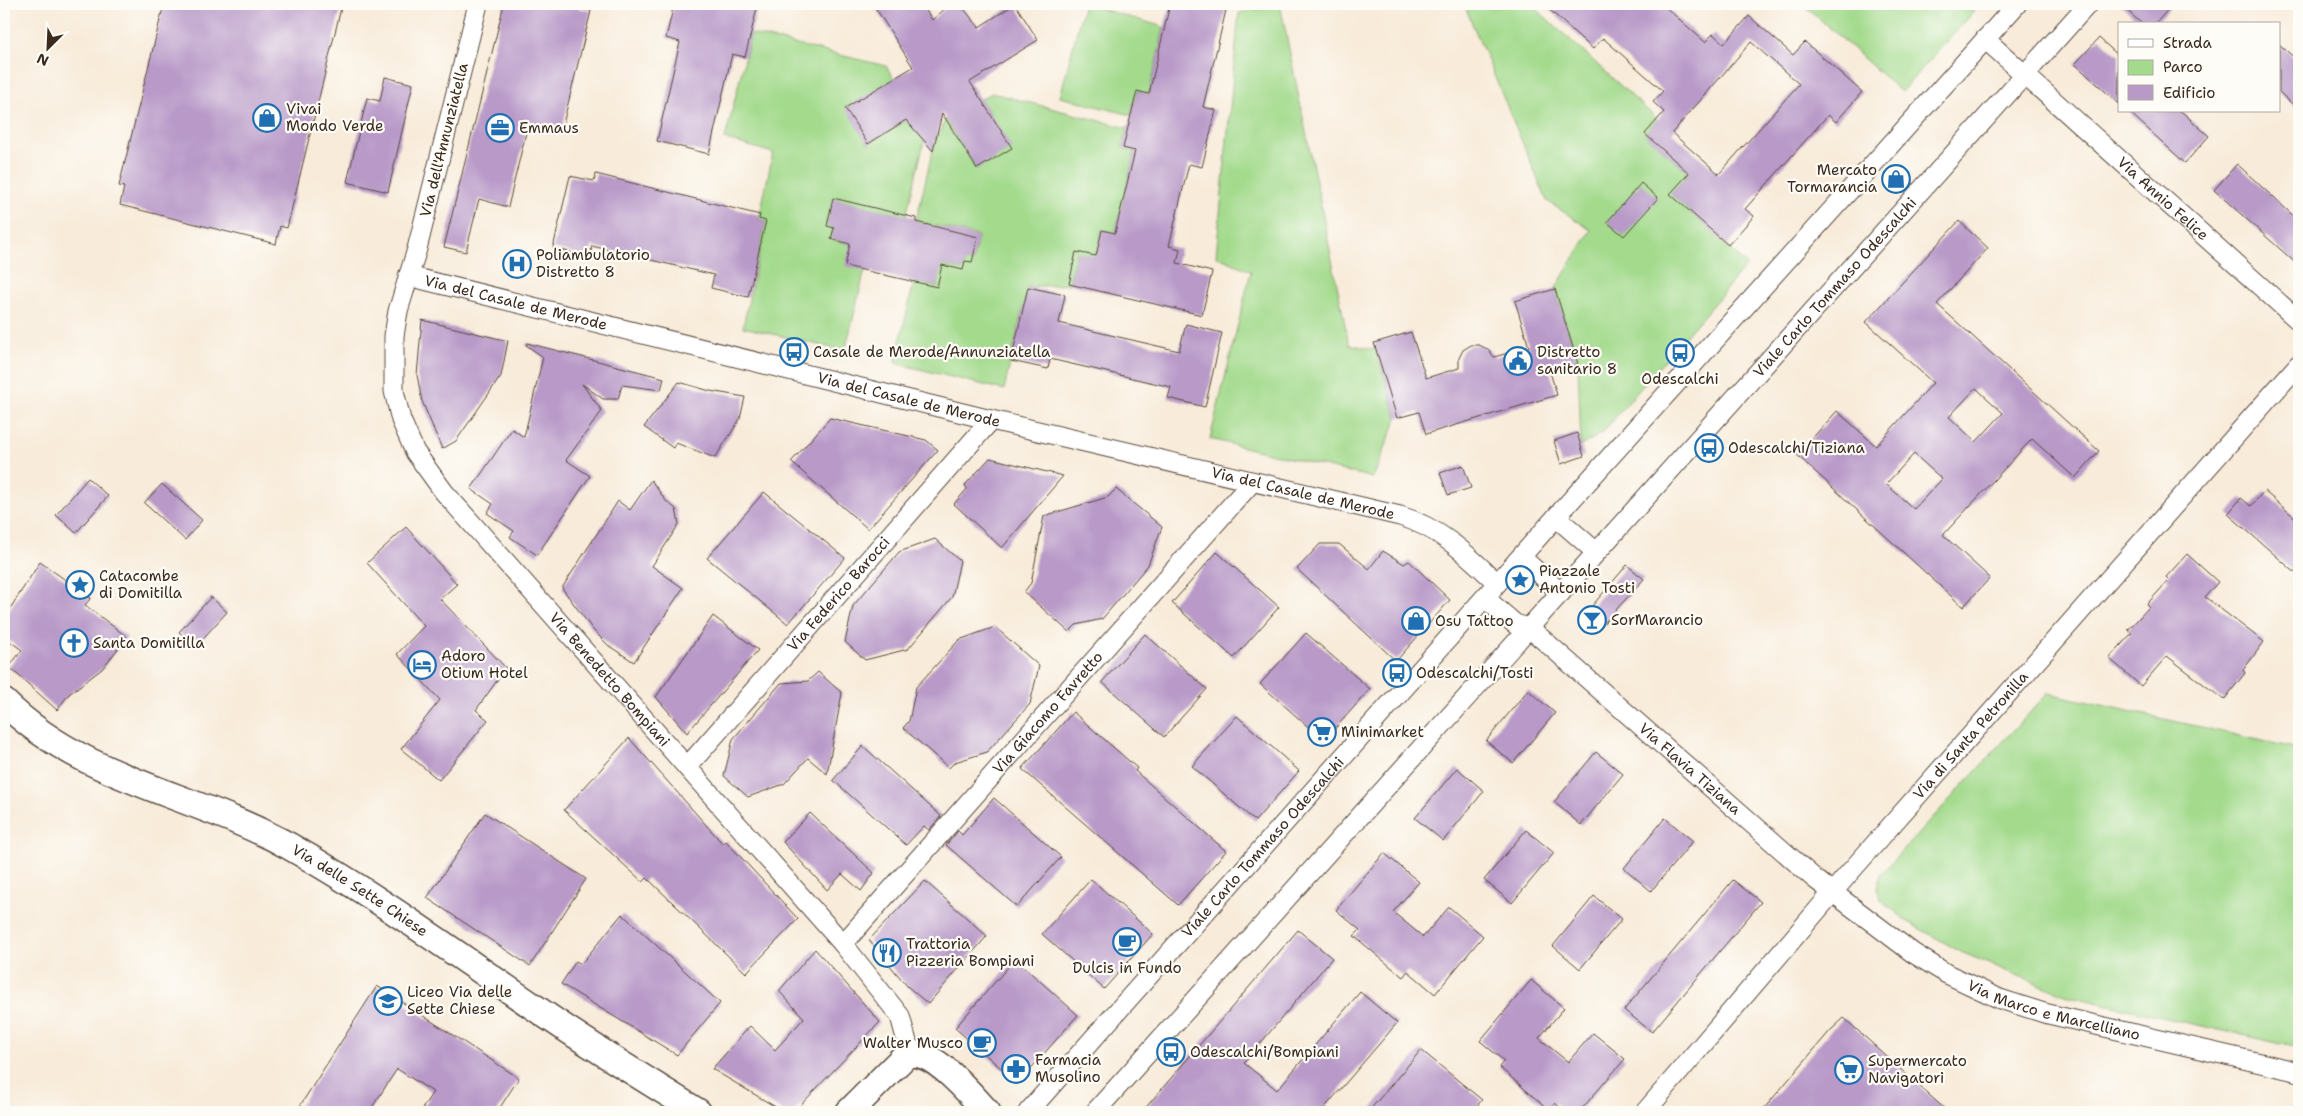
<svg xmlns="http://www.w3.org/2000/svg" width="2303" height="1116" font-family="'Shantell Sans',sans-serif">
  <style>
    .green { fill: #a3da8c; stroke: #6f8255 }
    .building { fill: #b899c8; fill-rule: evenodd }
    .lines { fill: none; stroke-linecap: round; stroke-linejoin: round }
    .minor-casing { stroke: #57473a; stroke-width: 21 }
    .secondary-casing { stroke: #57473a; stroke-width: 29 }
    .minor { stroke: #fff; stroke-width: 19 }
    .secondary { stroke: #fff; stroke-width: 26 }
    .labels { text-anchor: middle; stroke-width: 4.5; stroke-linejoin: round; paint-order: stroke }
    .poi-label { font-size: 15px; fill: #3b2a1e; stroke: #fdfcf7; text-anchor: start }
    .street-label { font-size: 15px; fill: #3b2a1e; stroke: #fdfcf7 }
  </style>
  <rect width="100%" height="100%" fill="#fdfcf7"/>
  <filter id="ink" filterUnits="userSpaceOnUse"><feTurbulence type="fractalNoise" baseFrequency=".02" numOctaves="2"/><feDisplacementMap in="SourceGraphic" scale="10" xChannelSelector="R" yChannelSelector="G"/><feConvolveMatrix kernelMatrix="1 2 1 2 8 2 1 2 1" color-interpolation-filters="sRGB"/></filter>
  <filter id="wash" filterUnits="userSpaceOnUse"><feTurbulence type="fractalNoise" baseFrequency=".0096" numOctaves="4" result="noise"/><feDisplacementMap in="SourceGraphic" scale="20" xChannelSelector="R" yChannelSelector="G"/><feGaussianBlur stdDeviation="1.12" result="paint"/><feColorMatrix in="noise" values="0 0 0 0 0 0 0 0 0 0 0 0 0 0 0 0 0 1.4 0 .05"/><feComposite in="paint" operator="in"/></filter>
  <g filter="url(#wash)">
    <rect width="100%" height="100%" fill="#f8ebd9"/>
    <!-- green -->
    <g class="green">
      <polygon points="1084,4 1164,27 1149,94 1137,91 1131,115 1060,97"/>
      <polygon points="1280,4 1349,344 1376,350 1397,418 1373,478 1210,439 1251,271 1216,256 1239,13"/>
      <polygon points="1464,4 1531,4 1657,119 1645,134 1689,173 1671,194 1747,265 1602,433 1581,446 1578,364 1555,289 1591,230 1547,201"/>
      <polygon points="1803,4 1981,4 1901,92"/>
      <path d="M751,34L886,66L894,79L846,108L868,144L916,114C913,125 913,133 925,138L906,216L833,199L827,226L834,228L831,239L850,244L865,270L845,351L743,327L766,221L759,219L773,153L725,139Z"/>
      <polygon points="992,93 1128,128 1123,148 1135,151 1115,233 1102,230 1096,257 1076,252 1069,284 1028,287 1004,390 895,363 914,282 937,287 942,265 963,270 965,261 973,262 978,236 916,221 936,136 941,132 945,119 977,169 1011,148 981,99"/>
      <polygon points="2048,693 2299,749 2299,1048 2065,995 1961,952 1908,922 1881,900 1877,889 1880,875"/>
    </g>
    <g id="blocks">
      <!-- building -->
      <g class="building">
        <polygon points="164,4 342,4 287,228 280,226 276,244 120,205 124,187 119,186"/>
        <polygon points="504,4 561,4 591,11 561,132 528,124 508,207 479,199 466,252 444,247"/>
        <polygon points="674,4 758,4 745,57 732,54 709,154 657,141 680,42 666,38"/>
        <polygon points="873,4 922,4 932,20 946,8 958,6 963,8 979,27 1015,4 1038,40 970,82 1012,148 977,169 942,113 933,151 906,120 868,144 845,108 913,67"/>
        <polygon points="1170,4 1198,4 1226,10 1203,107 1216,110 1202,167 1189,164 1169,246 1180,249 1177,263 1212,272 1202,315 1069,284 1076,252 1096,256 1102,230 1115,233 1135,151 1123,148 1131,115 1137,91 1149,94"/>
        <path d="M1543,4H1662L1705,42L1713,34L1724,44L1749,16L1793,55L1805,42L1862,92L1836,122L1828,115L1745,209L1754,216L1728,245L1670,194L1689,173L1645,134L1664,112L1653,102L1663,91L1603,38L1593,49ZM1751,42L1799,84L1719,174L1672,133Z"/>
        <polygon points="2120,4 2173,4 2155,24 2142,24"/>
        <polygon points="2099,38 2119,56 2119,104 2075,64"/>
        <polygon points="2279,44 2299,62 2299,110 2279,92"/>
        <polygon points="385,77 413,84 388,192 347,182 367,98 380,101"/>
        <polygon points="2128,111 2181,111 2209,136 2185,163"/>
        <polygon points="2237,164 2299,221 2299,266 2214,190"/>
        <polygon points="596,174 760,215 759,219 766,221 748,297 711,288 714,275 592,246 590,257 553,248 570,176 594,181"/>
        <polygon points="1641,183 1658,198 1624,236 1607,222"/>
        <polygon points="833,198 916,218 916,222 978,237 972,262 965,261 963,270 942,265 937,287 845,266 850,244 831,239 834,228 827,226"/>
        <path d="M1959,221L1988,248L1937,304L2099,451L2075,478L2032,439L1943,535L1990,578L1963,607L1797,455L1837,411L1876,446L1933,383L1866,322ZM1976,388L2003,413L1976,442L1949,417ZM1914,454L1942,479L1914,509L1886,484Z"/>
        <polygon points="1028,287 1065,295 1059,323 1179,351 1186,324 1222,333 1205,407 1168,398 1171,387 1050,359 1048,369 1011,361"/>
        <polygon points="1555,289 1578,364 1550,372 1557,395 1426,434 1419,412 1397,418 1374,343 1411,332 1426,378 1459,368 1459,358 1463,350 1471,345 1479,345 1489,350 1494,357 1529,347 1515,301"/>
        <polygon points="422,320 508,341 501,376 456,441 442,449 422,401 417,375"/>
        <polygon points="527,343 664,378 661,390 622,385 618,399 603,399 582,384 602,411 566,460 590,476 537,555 510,537 514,531 487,513 493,504 471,489 512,429 524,437 543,357 526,345"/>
        <polygon points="679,382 710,391 745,397 740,419 715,458 676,443 673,448 644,427"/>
        <polygon points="830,418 926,440 938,450 868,529 791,462"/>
        <polygon points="1577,433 1584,456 1561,464 1554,441"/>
        <polygon points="990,458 1063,476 1002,548 954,504 967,489 965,485"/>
        <polygon points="1463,465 1471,488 1448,495 1440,473"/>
        <polygon points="88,478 108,496 76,533 56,515"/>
        <polygon points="651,480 666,501 676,509 679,524 652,566 683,588 634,662 609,646 593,630 562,588 618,501 630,510"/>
        <polygon points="162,484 202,520 185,540 144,503"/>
        <polygon points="1116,489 1162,527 1148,565 1102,619 1076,625 1069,632 1024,592 1031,583 1044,516 1108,497"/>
        <polygon points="2264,491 2299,521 2299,576 2228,514 2241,498 2251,506"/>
        <polygon points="764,492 845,558 788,624 707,558"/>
        <polygon points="406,527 457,584 440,599 506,668 476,710 488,720 439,780 401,749 440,700 397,654 424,626 367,563"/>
        <polygon points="935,539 960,561 952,597 908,649 865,660 845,642 853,606 899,552"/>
        <polygon points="1320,544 1339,544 1369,569 1383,551 1404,564 1409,561 1450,600 1396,661 1297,569"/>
        <polygon points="1217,552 1279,607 1234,658 1172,603"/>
        <polygon points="2187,554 2218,582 2205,597 2264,642 2243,670 2245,673 2224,700 2167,656 2141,686 2109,658 2132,633 2128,630 2149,607 2147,604 2169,580 2166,577"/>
        <polygon points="40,562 91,598 85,605 127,637 102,669 69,694 57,710 9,667 22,650 4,637 4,618"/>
        <polygon points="1627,565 1644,579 1595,633 1580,620"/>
        <polygon points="211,597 227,612 195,647 179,632"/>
        <polygon points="713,616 758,650 687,733 656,697"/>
        <polygon points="995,627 1039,666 1030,704 987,752 955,762 949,768 903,728 909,721 916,687 959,640"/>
        <polygon points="1306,633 1370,689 1324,741 1260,684"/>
        <polygon points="1145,634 1207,689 1164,737 1102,682"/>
        <polygon points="818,672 842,693 827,774 808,758 784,784 748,797 724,776 733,739 781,683 808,681"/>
        <polygon points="1528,690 1555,713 1513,763 1486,741"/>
        <polygon points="1073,712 1137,768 1135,771 1226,851 1178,905 1022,769"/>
        <polygon points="1237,716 1299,771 1255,821 1192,766"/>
        <polygon points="629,738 723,844 726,841 798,919 746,973 647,878 643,882 564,810"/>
        <polygon points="863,746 941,816 929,830 924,826 906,845 833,780"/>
        <polygon points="1596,752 1623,774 1581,825 1554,802"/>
        <polygon points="1457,768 1484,791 1443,841 1415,818"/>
        <polygon points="994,798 1061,857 1017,907 946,845 958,831 962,835"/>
        <polygon points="485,813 586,879 530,966 427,898"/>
        <polygon points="810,813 874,873 861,891 842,874 827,890 783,842"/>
        <polygon points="1665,818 1693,841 1651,891 1624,868"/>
        <polygon points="1526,830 1554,853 1512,903 1484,880"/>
        <polygon points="1384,853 1419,882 1393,912 1423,937 1449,907 1483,936 1435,994 1408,971 1403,977 1354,936 1360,930 1336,910"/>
        <polygon points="1091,879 1153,934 1104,989 1042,934"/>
        <polygon points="1733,880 1761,902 1652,1032 1624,1010"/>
        <polygon points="925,881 987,936 928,1004 907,986 869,940"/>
        <polygon points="1594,896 1622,919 1580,969 1553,946"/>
        <polygon points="622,914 720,1003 677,1055 561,984 576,961 581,964"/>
        <polygon points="1298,930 1332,958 1244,1063 1277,1090 1360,992 1397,1023 1321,1112 1142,1112"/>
        <polygon points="815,949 880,1022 794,1112 784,1112 712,1069 750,1026 775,1050 804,1018 779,991"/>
        <polygon points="1015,959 1078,1015 1018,1083 955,1028"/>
        <polygon points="1531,980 1564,1008 1539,1038 1568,1062 1593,1033 1625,1059 1579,1112 1565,1112 1555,1103 1549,1110 1499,1067 1504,1061 1480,1041"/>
        <polygon points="377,986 519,1078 497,1112 420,1112 433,1092 397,1069 369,1112 296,1112"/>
        <polygon points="1844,1018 1948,1112 1761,1112 1830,1031"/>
        <polygon points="1421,1050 1482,1100 1471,1112 1368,1112"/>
      </g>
    </g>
  </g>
  <g filter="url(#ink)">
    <use href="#blocks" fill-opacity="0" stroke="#57473a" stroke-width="1"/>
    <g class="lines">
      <defs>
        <g id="minor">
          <path id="s1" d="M478,4L417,249L398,311L394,336V391L401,420L415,452L444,492L843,944L900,1016L910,1053"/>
          <path id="s2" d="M1985,39L2299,321"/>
          <path id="s3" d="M408,276L991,420L1400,516C1439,527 1469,556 1497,583"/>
          <polyline points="1556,517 1596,552"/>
          <polyline points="1521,557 1561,593"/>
          <path id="s4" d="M1485,598L1515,624L1529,628L1548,644L1815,879L1913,953L1947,974L2000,999L2044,1013L2299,1072"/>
          <path id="s5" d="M687,767L991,420"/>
          <path id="s6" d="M843,944L1252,482"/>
          <path id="s7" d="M1028,1112L1556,517L2017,4"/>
          <path id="s8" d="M1095,1112C1424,741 1759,375 2088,4"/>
          <path id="s9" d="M1645,1112L1850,872L2299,364"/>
        </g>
        <g id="secondary">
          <path id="s10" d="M4,702C83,780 195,794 289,846C374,894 453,952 534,1007C587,1044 643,1078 698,1112"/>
          <path d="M849,1112L905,1056C929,1043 972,1096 987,1112"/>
        </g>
      </defs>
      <!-- minor casing -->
      <use href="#minor" class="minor-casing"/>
      <!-- secondary casing -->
      <use href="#secondary" class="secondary-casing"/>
      <!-- minor -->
      <use href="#minor" class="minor"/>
      <!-- secondary -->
      <use href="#secondary" class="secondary"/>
    </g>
  </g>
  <!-- icons -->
  <defs>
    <symbol id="shop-ring" viewBox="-11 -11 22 22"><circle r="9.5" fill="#fdfcf7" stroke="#1f6fb2" stroke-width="1.5"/><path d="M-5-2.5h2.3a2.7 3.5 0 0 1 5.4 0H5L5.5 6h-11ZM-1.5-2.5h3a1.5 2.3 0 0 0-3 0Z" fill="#1f6fb2"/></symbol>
    <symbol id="office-ring" viewBox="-11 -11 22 22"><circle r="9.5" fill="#fdfcf7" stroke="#1f6fb2" stroke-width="1.5"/><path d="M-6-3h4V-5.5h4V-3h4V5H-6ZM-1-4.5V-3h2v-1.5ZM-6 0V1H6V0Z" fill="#1f6fb2"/></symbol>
    <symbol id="hospital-ring" viewBox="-11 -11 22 22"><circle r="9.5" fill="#fdfcf7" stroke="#1f6fb2" stroke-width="1.5"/><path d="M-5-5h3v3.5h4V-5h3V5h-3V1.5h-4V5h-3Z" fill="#1f6fb2"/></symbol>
    <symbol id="bus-ring" viewBox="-11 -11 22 22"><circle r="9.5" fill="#fdfcf7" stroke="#1f6fb2" stroke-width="1.5"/><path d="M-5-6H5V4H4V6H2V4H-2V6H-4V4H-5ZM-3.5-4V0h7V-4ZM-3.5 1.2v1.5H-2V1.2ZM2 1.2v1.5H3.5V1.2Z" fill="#1f6fb2"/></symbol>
    <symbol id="civic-ring" viewBox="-11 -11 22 22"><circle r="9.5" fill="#fdfcf7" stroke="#1f6fb2" stroke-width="1.5"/><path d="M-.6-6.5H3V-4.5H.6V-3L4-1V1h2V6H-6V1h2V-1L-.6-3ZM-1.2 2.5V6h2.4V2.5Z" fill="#1f6fb2"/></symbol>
    <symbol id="sight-ring" viewBox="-11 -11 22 22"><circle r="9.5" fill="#fdfcf7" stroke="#1f6fb2" stroke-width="1.5"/><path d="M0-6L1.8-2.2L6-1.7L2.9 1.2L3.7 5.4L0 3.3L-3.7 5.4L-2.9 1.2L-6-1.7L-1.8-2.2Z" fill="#1f6fb2"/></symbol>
    <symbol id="bar-ring" viewBox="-11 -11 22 22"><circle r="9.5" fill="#fdfcf7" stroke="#1f6fb2" stroke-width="1.5"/><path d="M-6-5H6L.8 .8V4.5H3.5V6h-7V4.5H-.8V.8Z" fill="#1f6fb2"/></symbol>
    <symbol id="church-ring" viewBox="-11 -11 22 22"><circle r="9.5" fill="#fdfcf7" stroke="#1f6fb2" stroke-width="1.5"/><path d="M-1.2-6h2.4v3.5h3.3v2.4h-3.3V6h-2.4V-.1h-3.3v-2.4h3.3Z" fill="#1f6fb2"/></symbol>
    <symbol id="hotel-ring" viewBox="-11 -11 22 22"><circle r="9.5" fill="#fdfcf7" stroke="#1f6fb2" stroke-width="1.5"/><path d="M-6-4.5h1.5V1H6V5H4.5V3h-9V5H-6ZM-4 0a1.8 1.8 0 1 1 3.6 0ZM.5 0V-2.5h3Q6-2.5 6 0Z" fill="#1f6fb2"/></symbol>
    <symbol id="supermarket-ring" viewBox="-11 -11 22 22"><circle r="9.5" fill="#fdfcf7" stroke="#1f6fb2" stroke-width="1.5"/><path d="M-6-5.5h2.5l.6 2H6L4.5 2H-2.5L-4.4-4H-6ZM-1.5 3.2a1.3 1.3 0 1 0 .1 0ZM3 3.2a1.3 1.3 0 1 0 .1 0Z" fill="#1f6fb2"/></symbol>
    <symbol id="cafe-ring" viewBox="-11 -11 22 22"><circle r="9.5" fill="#fdfcf7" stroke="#1f6fb2" stroke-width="1.5"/><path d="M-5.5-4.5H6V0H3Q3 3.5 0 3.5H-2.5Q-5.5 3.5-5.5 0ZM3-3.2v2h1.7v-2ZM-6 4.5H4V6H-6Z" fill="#1f6fb2"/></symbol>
    <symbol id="restaurant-ring" viewBox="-11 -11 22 22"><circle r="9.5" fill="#fdfcf7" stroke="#1f6fb2" stroke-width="1.5"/><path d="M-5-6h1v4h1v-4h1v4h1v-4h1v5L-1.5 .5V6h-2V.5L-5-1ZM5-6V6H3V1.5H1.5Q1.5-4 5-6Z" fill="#1f6fb2"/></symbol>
    <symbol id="school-ring" viewBox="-11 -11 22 22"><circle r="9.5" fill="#fdfcf7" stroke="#1f6fb2" stroke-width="1.5"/><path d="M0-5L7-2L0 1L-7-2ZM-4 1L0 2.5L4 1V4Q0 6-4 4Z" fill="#1f6fb2"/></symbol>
    <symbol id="pharmacy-ring" viewBox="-11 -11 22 22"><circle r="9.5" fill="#fdfcf7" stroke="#1f6fb2" stroke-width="1.5"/><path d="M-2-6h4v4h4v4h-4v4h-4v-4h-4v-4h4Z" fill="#1f6fb2"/></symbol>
  </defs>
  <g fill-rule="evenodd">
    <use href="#shop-ring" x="251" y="102" width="32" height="32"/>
    <use href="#office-ring" x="484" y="112" width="32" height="32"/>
    <use href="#shop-ring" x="1880" y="163" width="32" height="32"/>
    <use href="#hospital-ring" x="501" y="248" width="32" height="32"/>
    <use href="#bus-ring" x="778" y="336" width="32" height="32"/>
    <use href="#bus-ring" x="1664" y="337" width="32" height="32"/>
    <use href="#civic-ring" x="1502" y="345" width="32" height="32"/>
    <use href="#bus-ring" x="1693" y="432" width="32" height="32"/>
    <use href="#sight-ring" x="1504" y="564" width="32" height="32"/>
    <use href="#sight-ring" x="64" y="569" width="32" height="32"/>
    <use href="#bar-ring" x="1576" y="604" width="32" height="32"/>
    <use href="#shop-ring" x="1400" y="605" width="32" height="32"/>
    <use href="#church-ring" x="58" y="627" width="32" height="32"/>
    <use href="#hotel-ring" x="406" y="649" width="32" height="32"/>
    <use href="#bus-ring" x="1381" y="657" width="32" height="32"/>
    <use href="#supermarket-ring" x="1306" y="716" width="32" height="32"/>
    <use href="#cafe-ring" x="1111" y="926" width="32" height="32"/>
    <use href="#restaurant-ring" x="871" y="937" width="32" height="32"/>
    <use href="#school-ring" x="372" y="985" width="32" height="32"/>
    <use href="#cafe-ring" x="966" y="1027" width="32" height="32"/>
    <use href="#bus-ring" x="1155" y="1036" width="32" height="32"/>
    <use href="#pharmacy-ring" x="1000" y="1053" width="32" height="32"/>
    <use href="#supermarket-ring" x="1833" y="1054" width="32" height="32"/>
  </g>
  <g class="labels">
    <!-- poi labels -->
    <g class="poi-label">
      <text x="286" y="114">Vivai<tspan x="286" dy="17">Mondo Verde</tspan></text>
      <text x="519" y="133">Emmaus</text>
      <text x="1877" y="175" text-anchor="end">Mercato<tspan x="1877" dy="17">Tormarancia</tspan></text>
      <text x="536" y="260">Poliambulatorio<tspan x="536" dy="17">Distretto 8</tspan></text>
      <text x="813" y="357">Casale de Merode/Annunziatella</text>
      <text x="1537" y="357">Distretto<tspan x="1537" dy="17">sanitario 8</tspan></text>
      <text x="1680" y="384" text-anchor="middle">Odescalchi</text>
      <text x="1728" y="453">Odescalchi/Tiziana</text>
      <text x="1539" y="576">Piazzale<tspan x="1539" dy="17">Antonio Tosti</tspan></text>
      <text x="99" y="581">Catacombe<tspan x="99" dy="17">di Domitilla</tspan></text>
      <text x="1611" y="625">SorMarancio</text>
      <text x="1435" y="626">Osu Tattoo</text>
      <text x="93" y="648">Santa Domitilla</text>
      <text x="441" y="661">Adoro<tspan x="441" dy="17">Otium Hotel</tspan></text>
      <text x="1416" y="678">Odescalchi/Tosti</text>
      <text x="1341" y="737">Minimarket</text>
      <text x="906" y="949">Trattoria<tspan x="906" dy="17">Pizzeria Bompiani</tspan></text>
      <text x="1127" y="973" text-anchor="middle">Dulcis in Fundo</text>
      <text x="407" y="997">Liceo Via delle<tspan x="407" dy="17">Sette Chiese</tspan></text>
      <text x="963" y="1048" text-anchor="end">Walter Musco</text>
      <text x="1190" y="1057">Odescalchi/Bompiani</text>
      <text x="1035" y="1065">Farmacia<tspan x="1035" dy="17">Musolino</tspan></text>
      <text x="1868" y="1066">Supermercato<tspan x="1868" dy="17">Navigatori</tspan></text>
    </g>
    <!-- street labels -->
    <g class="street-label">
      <text transform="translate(444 140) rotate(-76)" y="5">Via dell'Annunziatella</text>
      <text dy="5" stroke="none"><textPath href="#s2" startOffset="239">Via Annio Felice</textPath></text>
      <text dy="5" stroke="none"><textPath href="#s8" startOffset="1108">Viale Carlo Tommaso Odescalchi</textPath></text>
      <text dy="5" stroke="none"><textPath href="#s3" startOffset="111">Via del Casale de Merode</textPath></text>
      <text dy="5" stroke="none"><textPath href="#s3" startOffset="516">Via del Casale de Merode</textPath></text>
      <text dy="5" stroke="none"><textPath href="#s3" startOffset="921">Via del Casale de Merode</textPath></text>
      <text dy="5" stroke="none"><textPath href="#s5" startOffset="230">Via Federico Barocci</textPath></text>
      <text dy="5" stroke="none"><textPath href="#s1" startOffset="762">Via Benedetto Bompiani</textPath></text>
      <text dy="5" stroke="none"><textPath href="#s6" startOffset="309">Via Giacomo Favretto</textPath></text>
      <text dy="5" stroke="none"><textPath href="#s9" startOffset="498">Via di Santa Petronilla</textPath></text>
      <text dy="5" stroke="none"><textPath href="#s4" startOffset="268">Via Flavia Tiziana</textPath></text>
      <text dy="5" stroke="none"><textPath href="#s7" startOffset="354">Viale Carlo Tommaso Odescalchi</textPath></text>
      <text dy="5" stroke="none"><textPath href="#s10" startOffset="405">Via delle Sette Chiese</textPath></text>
      <text dy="5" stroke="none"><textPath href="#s4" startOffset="711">Via Marco e Marcelliano</textPath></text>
    </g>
  </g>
  <!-- margin -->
  <rect width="2303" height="1116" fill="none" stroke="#fdfcf7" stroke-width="20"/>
  <!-- legend -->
  <rect x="2118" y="22" width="162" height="90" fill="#fdfcf7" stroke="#afa8a0"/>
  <rect x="2128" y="39" width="25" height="8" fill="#ffffff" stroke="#afa8a0"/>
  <text x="2163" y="48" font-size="15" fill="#3b2a1e">Strada</text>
  <rect x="2128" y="60" width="25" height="15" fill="#a3da8c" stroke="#afa8a0"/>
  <text x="2163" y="72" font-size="15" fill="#3b2a1e">Parco</text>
  <rect x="2128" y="85" width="25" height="15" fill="#b899c8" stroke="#afa8a0"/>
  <text x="2163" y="98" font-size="15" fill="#3b2a1e">Edificio</text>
  <!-- north arrow -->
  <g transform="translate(48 48) rotate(204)" stroke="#fdfcf7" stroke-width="4" paint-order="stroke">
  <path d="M0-4L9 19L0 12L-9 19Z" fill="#3b2a1e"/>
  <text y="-8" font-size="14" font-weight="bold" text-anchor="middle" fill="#3b2a1e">N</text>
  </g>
</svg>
